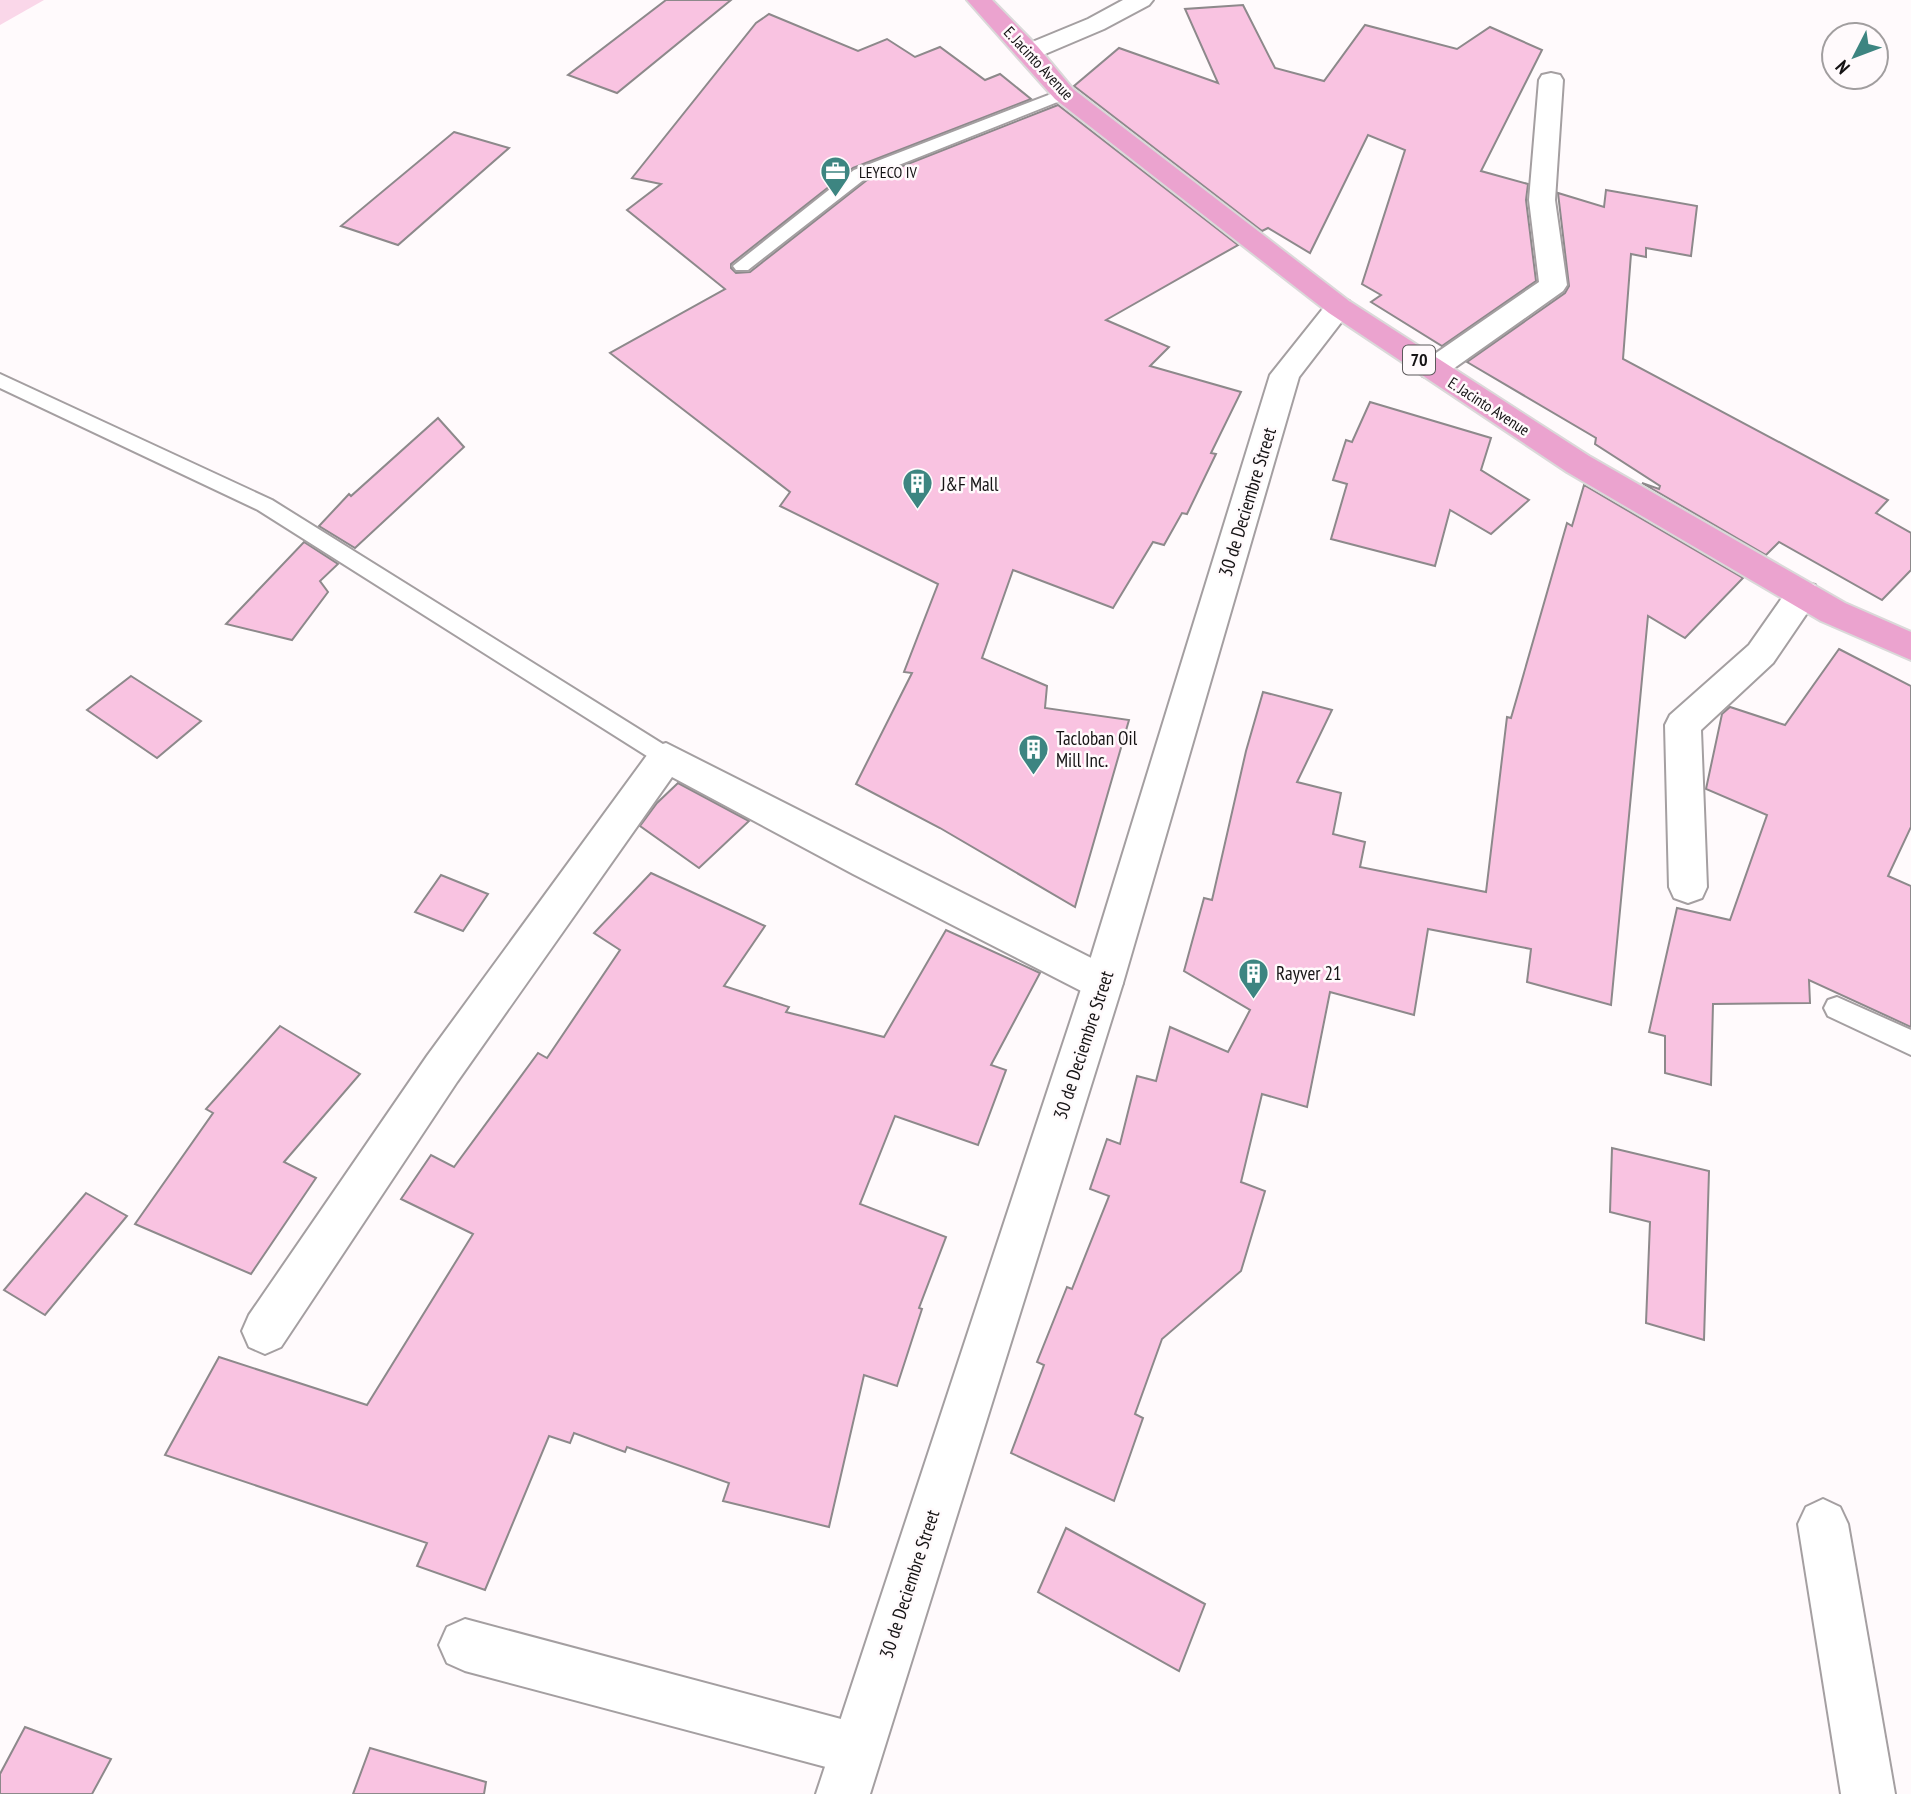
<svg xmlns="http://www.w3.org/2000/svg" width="1911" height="1794" font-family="'PT Sans Narrow',sans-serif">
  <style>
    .green { fill: #fad7e9 }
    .building { fill: #f9c3e1; stroke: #8d898b; stroke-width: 2 }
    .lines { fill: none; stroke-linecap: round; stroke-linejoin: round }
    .service-casing { stroke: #a49fa1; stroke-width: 4 }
    .minor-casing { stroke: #a49fa1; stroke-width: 4 }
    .tertiary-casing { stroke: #a49fa1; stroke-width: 4 }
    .primary-casing { stroke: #dad9d9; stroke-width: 4 }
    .service { fill: #fff; fill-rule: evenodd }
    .minor { fill: #fff; fill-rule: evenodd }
    .tertiary { fill: #fff; fill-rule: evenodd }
    .primary { fill: #eba3cf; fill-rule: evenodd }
    .labels { text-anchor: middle; stroke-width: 5; stroke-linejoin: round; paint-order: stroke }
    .far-street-label { font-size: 16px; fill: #151314; stroke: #fffafc }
    .far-poi-label { font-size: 16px; fill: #151314; stroke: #fffafc; text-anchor: start }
    .shield { fill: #fffafc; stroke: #5b585a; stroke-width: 2 }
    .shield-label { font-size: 18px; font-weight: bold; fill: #151314 }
    .poi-label { font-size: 19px; fill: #151314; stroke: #fffafc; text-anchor: start }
    .street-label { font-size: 19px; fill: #151314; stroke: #fffafc }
  </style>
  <rect width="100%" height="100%" fill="#fffafc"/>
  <!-- green -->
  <polygon class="green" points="0,0 44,0 0,25"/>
  <!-- building -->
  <g class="building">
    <polygon points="666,0 731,0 617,93 568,75"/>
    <polygon points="1243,5 1275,68 1324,81 1365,25 1457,49 1490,27 1542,50 1481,171 1528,184 1526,200 1536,281 1442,346 1371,302 1381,295 1362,284 1405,150 1368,135 1310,253 1268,228 1262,231 1074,86 1119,48 1218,83 1185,9"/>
    <polygon points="769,14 858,51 887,39 915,57 940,47 985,80 1000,74 1031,99 853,168 731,264 731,268 736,273 750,272 867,180 1058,105 1238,245 1106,320 1169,347 1150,366 1241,392 1211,453 1216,454 1187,514 1182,513 1164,545 1153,542 1113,608 1013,570 982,658 1047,686 1045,708 1129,720 1075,907 940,828 856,784 912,673 904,672 938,584 780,506 790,492 610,353 725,289 627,210 661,184 632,178 756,23"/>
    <polygon points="454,132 509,148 398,245 341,226"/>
    <polygon points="1606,190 1697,206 1691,256 1646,248 1646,257 1631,254 1623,359 1888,500 1876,513 1911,533 1911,570 1882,600 1779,542 1766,555 1642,483 1659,489 1660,486 1595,444 1596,438 1467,362 1565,293 1569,286 1558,193 1604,207"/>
    <polygon points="1370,402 1491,438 1481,470 1529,500 1491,534 1450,510 1435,566 1331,539 1347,484 1333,480 1346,440 1352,442"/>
    <polygon points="438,418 464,447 355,548 319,526 349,494 351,496"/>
    <polygon points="1584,485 1743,578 1685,638 1648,616 1611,1005 1527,982 1531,949 1428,929 1414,1015 1330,992 1307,1107 1262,1094 1241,1182 1265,1191 1241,1271 1162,1339 1135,1414 1143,1418 1114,1501 1011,1453 1044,1365 1037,1362 1067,1287 1072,1289 1109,1196 1090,1189 1107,1139 1120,1144 1137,1076 1156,1081 1170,1027 1228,1052 1250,1010 1184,971 1204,898 1212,900 1246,751 1263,692 1332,710 1297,782 1341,793 1333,834 1365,842 1360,867 1486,892 1507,717 1511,718 1567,523 1572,526"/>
    <polygon points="304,542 338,564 320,581 328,592 292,640 226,624"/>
    <polygon points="1839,649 1911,686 1911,827 1888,876 1911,886 1911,1027 1809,980 1810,1003 1713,1004 1711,1085 1665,1073 1665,1036 1649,1032 1677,908 1730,920 1767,815 1706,789 1722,714 1730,707 1785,725"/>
    <polygon points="131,676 201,721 157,758 87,710"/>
    <polygon points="678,783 749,821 699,868 640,826 657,803"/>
    <polygon points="651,873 765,926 724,986 789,1007 786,1012 884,1037 946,930 1040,973 991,1065 1006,1070 978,1145 895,1116 860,1204 946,1237 919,1308 922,1309 897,1386 864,1375 829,1527 723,1501 729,1483 627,1447 625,1452 574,1433 570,1443 549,1436 485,1590 417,1566 427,1543 165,1455 219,1357 367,1405 473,1234 401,1199 431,1155 454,1167 538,1053 547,1058 620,950 594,933"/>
    <polygon points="441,875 488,894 463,931 415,912"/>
    <polygon points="280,1026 360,1074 284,1162 316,1178 251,1274 135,1224 213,1113 206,1109"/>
    <polygon points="1612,1148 1709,1171 1704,1340 1646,1323 1650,1222 1610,1212"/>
    <polygon points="86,1193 127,1216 45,1315 4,1290"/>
    <polygon points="1066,1528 1205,1604 1179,1671 1038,1592"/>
    <polygon points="25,1727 111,1759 92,1794 0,1794 0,1774"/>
    <polygon points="370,1748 486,1782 484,1794 353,1794"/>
  </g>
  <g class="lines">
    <defs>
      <g id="service">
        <polygon points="1064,89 1072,94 1070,97 866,178 748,270 736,270 733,266 854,170"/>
        <polygon points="0,374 272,500 674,751 677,757 674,763 666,766 658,763 258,510 0,388"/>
        <polygon points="1837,997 1911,1030 1911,1055 1828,1016 1824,1008 1828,1000"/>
      </g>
      <g id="minor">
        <polygon points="1123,0 1153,0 1149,5 1104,29 1038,57 1029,59 1020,57 1017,52 1020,47 1088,19"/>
        <polygon points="1551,73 1560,75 1563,80 1555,200 1567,285 1563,291 1443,376 1433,379 1423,376 1418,369 1423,362 1539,282 1529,200 1539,80 1542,75"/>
        <polygon points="1803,582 1815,585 1820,594 1773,663 1701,730 1707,887 1702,898 1688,903 1674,898 1669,887 1665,725 1670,715 1749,645 1791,585"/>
        <polygon points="666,743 1117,971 1123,983 1117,995 1103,1001 1089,995 853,874 672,777 457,1082 281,1347 265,1354 249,1347 242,1331 249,1315 427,1056 653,747"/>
        <polygon points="1823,1499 1840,1507 1848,1524 1895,1794 1841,1794 1798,1524 1806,1507"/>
        <polygon points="465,1619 856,1723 875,1730 882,1749 875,1768 856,1775 465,1671 447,1663 439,1645 447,1627"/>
      </g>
      <polygon id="tertiary" points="1339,298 1349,301 1353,307 1299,377 1123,983 870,1794 816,1794 1083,983 1270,375 1329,301"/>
      <polygon id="primary" points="967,0 992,0 1038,47 1073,89 1349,301 1589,456 1845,603 1911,632 1911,660 1821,621 1567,472 1329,313 1055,99"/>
    </defs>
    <!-- service casing -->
    <use href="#service" class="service-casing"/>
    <!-- minor casing -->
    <use href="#minor" class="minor-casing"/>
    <!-- tertiary casing -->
    <use href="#tertiary" class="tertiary-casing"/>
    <!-- primary casing -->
    <use href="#primary" class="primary-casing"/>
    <!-- service -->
    <use href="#service" class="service"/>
    <!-- minor -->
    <use href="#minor" class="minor"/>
    <!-- tertiary -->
    <use href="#tertiary" class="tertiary"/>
    <!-- primary -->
    <use href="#primary" class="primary"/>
  </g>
  <!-- icons -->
  <defs>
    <symbol id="office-pin" viewBox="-11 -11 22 30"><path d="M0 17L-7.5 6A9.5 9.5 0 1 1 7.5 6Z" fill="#3d8581" stroke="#fffafc"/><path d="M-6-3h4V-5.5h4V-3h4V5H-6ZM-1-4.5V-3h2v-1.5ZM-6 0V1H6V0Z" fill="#fff"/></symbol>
    <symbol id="building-pin" viewBox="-11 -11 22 30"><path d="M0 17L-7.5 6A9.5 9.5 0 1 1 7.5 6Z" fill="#3d8581" stroke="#fffafc"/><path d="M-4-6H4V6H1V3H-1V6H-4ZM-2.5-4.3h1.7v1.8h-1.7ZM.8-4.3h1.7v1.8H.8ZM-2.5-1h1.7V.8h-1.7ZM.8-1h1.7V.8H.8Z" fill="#fff"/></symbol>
  </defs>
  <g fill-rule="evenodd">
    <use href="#office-pin" x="818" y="154" width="35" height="47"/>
    <use href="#building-pin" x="900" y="466" width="35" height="47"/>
    <use href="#building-pin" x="1016" y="732" width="35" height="47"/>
    <use href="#building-pin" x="1236" y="956" width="35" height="47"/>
  </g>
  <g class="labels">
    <!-- far-street labels -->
    <g class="far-street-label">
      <text transform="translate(1039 63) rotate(47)" y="6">E. Jacinto Avenue</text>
      <text transform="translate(1489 406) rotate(33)" y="6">E. Jacinto Avenue</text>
    </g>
    <!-- far-poi labels -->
    <g class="far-poi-label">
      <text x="859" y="178">LEYECO IV</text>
    </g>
    <!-- shield labels -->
    <rect class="shield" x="1403" y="345.5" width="32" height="29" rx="5"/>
    <g class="shield-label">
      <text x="1419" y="366">70</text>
    </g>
    <!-- poi labels -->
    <g class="poi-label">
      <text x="941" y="491">J&amp;F Mall</text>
      <text x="1056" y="745">Tacloban Oil<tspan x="1056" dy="22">Mill Inc.</tspan></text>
      <text x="1276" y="980">Rayver 21</text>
    </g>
    <!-- street labels -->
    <g class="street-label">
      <text transform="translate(1247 502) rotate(-73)" y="7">30 de Deciembre Street</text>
      <text transform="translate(1083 1045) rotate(-72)" y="7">30 de Deciembre Street</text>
      <text transform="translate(909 1584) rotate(-72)" y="7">30 de Deciembre Street</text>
    </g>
  </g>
  <!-- north arrow -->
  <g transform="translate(1855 56) rotate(228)"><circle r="33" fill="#fffafc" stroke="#a19e9f" stroke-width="2"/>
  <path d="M0-5L12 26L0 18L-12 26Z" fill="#3d8581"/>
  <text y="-10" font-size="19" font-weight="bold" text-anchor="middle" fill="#151314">N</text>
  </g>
</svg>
